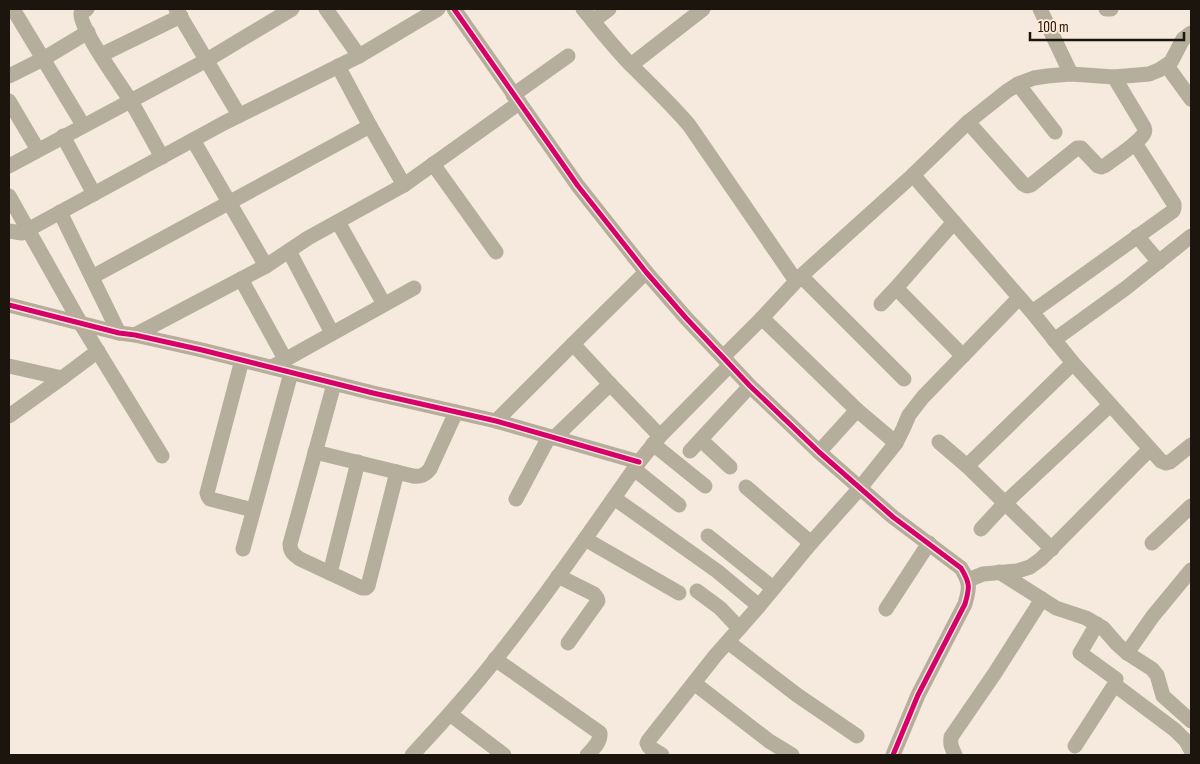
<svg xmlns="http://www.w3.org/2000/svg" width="1200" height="764" font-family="'Sofia Sans Condensed',sans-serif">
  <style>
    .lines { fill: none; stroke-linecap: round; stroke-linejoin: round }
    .minor { stroke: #b5ae9c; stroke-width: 15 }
    .cycleway-casing { stroke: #ffe9d6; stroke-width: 8 }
    .cycleway { stroke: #d6006c; stroke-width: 5 }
  </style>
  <rect width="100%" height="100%" fill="#f6eadf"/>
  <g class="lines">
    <!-- minor -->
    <g class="minor">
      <polyline points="13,9 83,125"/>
      <path d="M87,9L81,13C79,28 120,84 130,100C141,118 151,138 162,157"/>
      <polyline points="176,9 239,115"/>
      <polyline points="326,9 359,56"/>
      <path d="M454,9L578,186L646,272L686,318L750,386L819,452L893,517L961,568C970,583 970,587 965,604L918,695L893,755"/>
      <path d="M583,9C599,28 614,48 632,66C651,85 671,104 689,125L796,281"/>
      <polyline points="1040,9 1071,74"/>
      <polyline points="1106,9 1111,9"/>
      <polyline points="593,21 609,9"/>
      <polyline points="101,55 181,16"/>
      <polyline points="631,65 703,9"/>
      <polyline points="338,66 370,126 404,185"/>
      <polyline points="1167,66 1191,99"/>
      <polyline points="9,76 43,59 88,32"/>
      <polyline points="1018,84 1055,132"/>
      <polyline points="513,95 568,56"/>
      <polyline points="9,101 38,150"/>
      <path d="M968,122L1023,184L1027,186L1031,185L1077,148H1081L1098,166L1101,167L1106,165C1116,157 1136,145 1143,135C1146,131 1145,131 1144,127L1114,77"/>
      <polyline points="63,136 94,194"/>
      <polyline points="193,140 266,266"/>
      <polyline points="433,164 496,252"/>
      <polyline points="9,166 207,60 292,9"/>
      <polyline points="913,175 1032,312 1073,363 1161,461 1166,463 1170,462 1191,445"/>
      <polyline points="9,196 81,324 162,456"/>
      <polyline points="60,212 119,333"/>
      <polyline points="338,222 384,304"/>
      <polyline points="9,231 22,233 224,123 359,56 438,9"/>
      <polyline points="1137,236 1159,262"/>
      <polyline points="289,251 332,333"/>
      <polyline points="801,276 904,379"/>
      <polyline points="92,277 370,126"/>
      <polyline points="241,279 285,359"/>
      <polyline points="896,288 963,356"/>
      <polyline points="881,304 896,288 954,222"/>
      <polyline points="9,305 119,333 135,335 202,350 373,393 496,421 639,462"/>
      <polyline points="1032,312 1173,211 1174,208 1174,204 1135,143"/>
      <polyline points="762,318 857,410 896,443"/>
      <polyline points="135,335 266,266 308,238 404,185 519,103"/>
      <polyline points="1054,340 1126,288 1191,236"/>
      <polyline points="573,344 610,384 660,436"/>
      <polyline points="723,357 762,318 801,276 913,175 968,122 1007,91 1018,84 1034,78 1047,76 1071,74 1114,77 1149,74 1159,70 1171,62 1183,39 1191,33"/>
      <polyline points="242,360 207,493 208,496 210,499 253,510"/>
      <polyline points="9,366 62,378"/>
      <polyline points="272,367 414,288"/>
      <path d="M334,384L290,544C290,552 294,555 300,559L362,588H366L368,586L397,472"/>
      <polyline points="9,416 62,378 98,351"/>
      <polyline points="496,421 573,344 646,272"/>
      <polyline points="554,438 610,384"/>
      <polyline points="701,440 730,467"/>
      <polyline points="939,442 967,466 1052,549"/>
      <polyline points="653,444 705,486"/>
      <polyline points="690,451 750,386"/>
      <path d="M315,452L413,476C421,477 425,475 430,469L456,412"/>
      <polyline points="819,452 857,410"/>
      <polyline points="967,466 1073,363"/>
      <polyline points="634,469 679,505"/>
      <polyline points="746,487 811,543"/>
      <polyline points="614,498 717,571 759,606"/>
      <polyline points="516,499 549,437"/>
      <polyline points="981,529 1005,503 1110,405"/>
      <polyline points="708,536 773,588"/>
      <polyline points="585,539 679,593"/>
      <polyline points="1152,543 1191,506"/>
      <polyline points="243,549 291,373"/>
      <polyline points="999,572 1056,608 1086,618 1103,628 1117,644 1127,653 1152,669 1157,675 1163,696 1191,721"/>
      <polyline points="330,573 358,462"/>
      <polyline points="558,576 594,594 597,598 598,601 568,643"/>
      <polyline points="968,580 983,574 1017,571 1030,567 1041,559 1150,449"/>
      <polyline points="697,591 720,608 739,628"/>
      <polyline points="886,609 929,543"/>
      <polyline points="1097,624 1080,653 1116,679 1115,685 1175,730 1186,741 1191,750"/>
      <polyline points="728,642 797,695 857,736"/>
      <polyline points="1127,653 1153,616 1191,570"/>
      <path d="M495,659L600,733C601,742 593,749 587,755"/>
      <polyline points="694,683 769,741 792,755"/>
      <polyline points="450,714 504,755"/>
      <polyline points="1075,746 1115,684"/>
      <path d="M412,755C441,724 469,693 495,660C546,596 592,529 639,462L660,436L730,365"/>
      <polyline points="662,755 649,747 647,743 648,741 715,656 759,606 811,543 860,488 896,443 903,429 909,415 923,397 1019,298"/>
      <path d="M955,755C952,747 950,747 951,737L995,673L1042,599"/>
    </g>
    <defs>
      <g id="cycleway">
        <path d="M454,9L578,186L646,272L686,318L750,386L819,452L893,517L961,568C970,583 970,587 965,604L918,695L893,755"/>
        <polyline points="9,305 119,333 135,335 202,350 373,393 496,421 639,462"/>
      </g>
    </defs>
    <!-- cycleway casing -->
    <use href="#cycleway" class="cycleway-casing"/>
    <!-- cycleway -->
    <use href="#cycleway" class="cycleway"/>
  </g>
  <!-- border -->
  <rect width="1200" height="764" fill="none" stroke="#1c150e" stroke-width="20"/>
  <!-- scale -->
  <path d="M1030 32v8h154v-8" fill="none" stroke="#1c150e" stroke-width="2.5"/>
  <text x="1038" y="32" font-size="15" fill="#1c150e" stroke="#ffe9d6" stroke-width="4" paint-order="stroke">100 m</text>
</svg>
